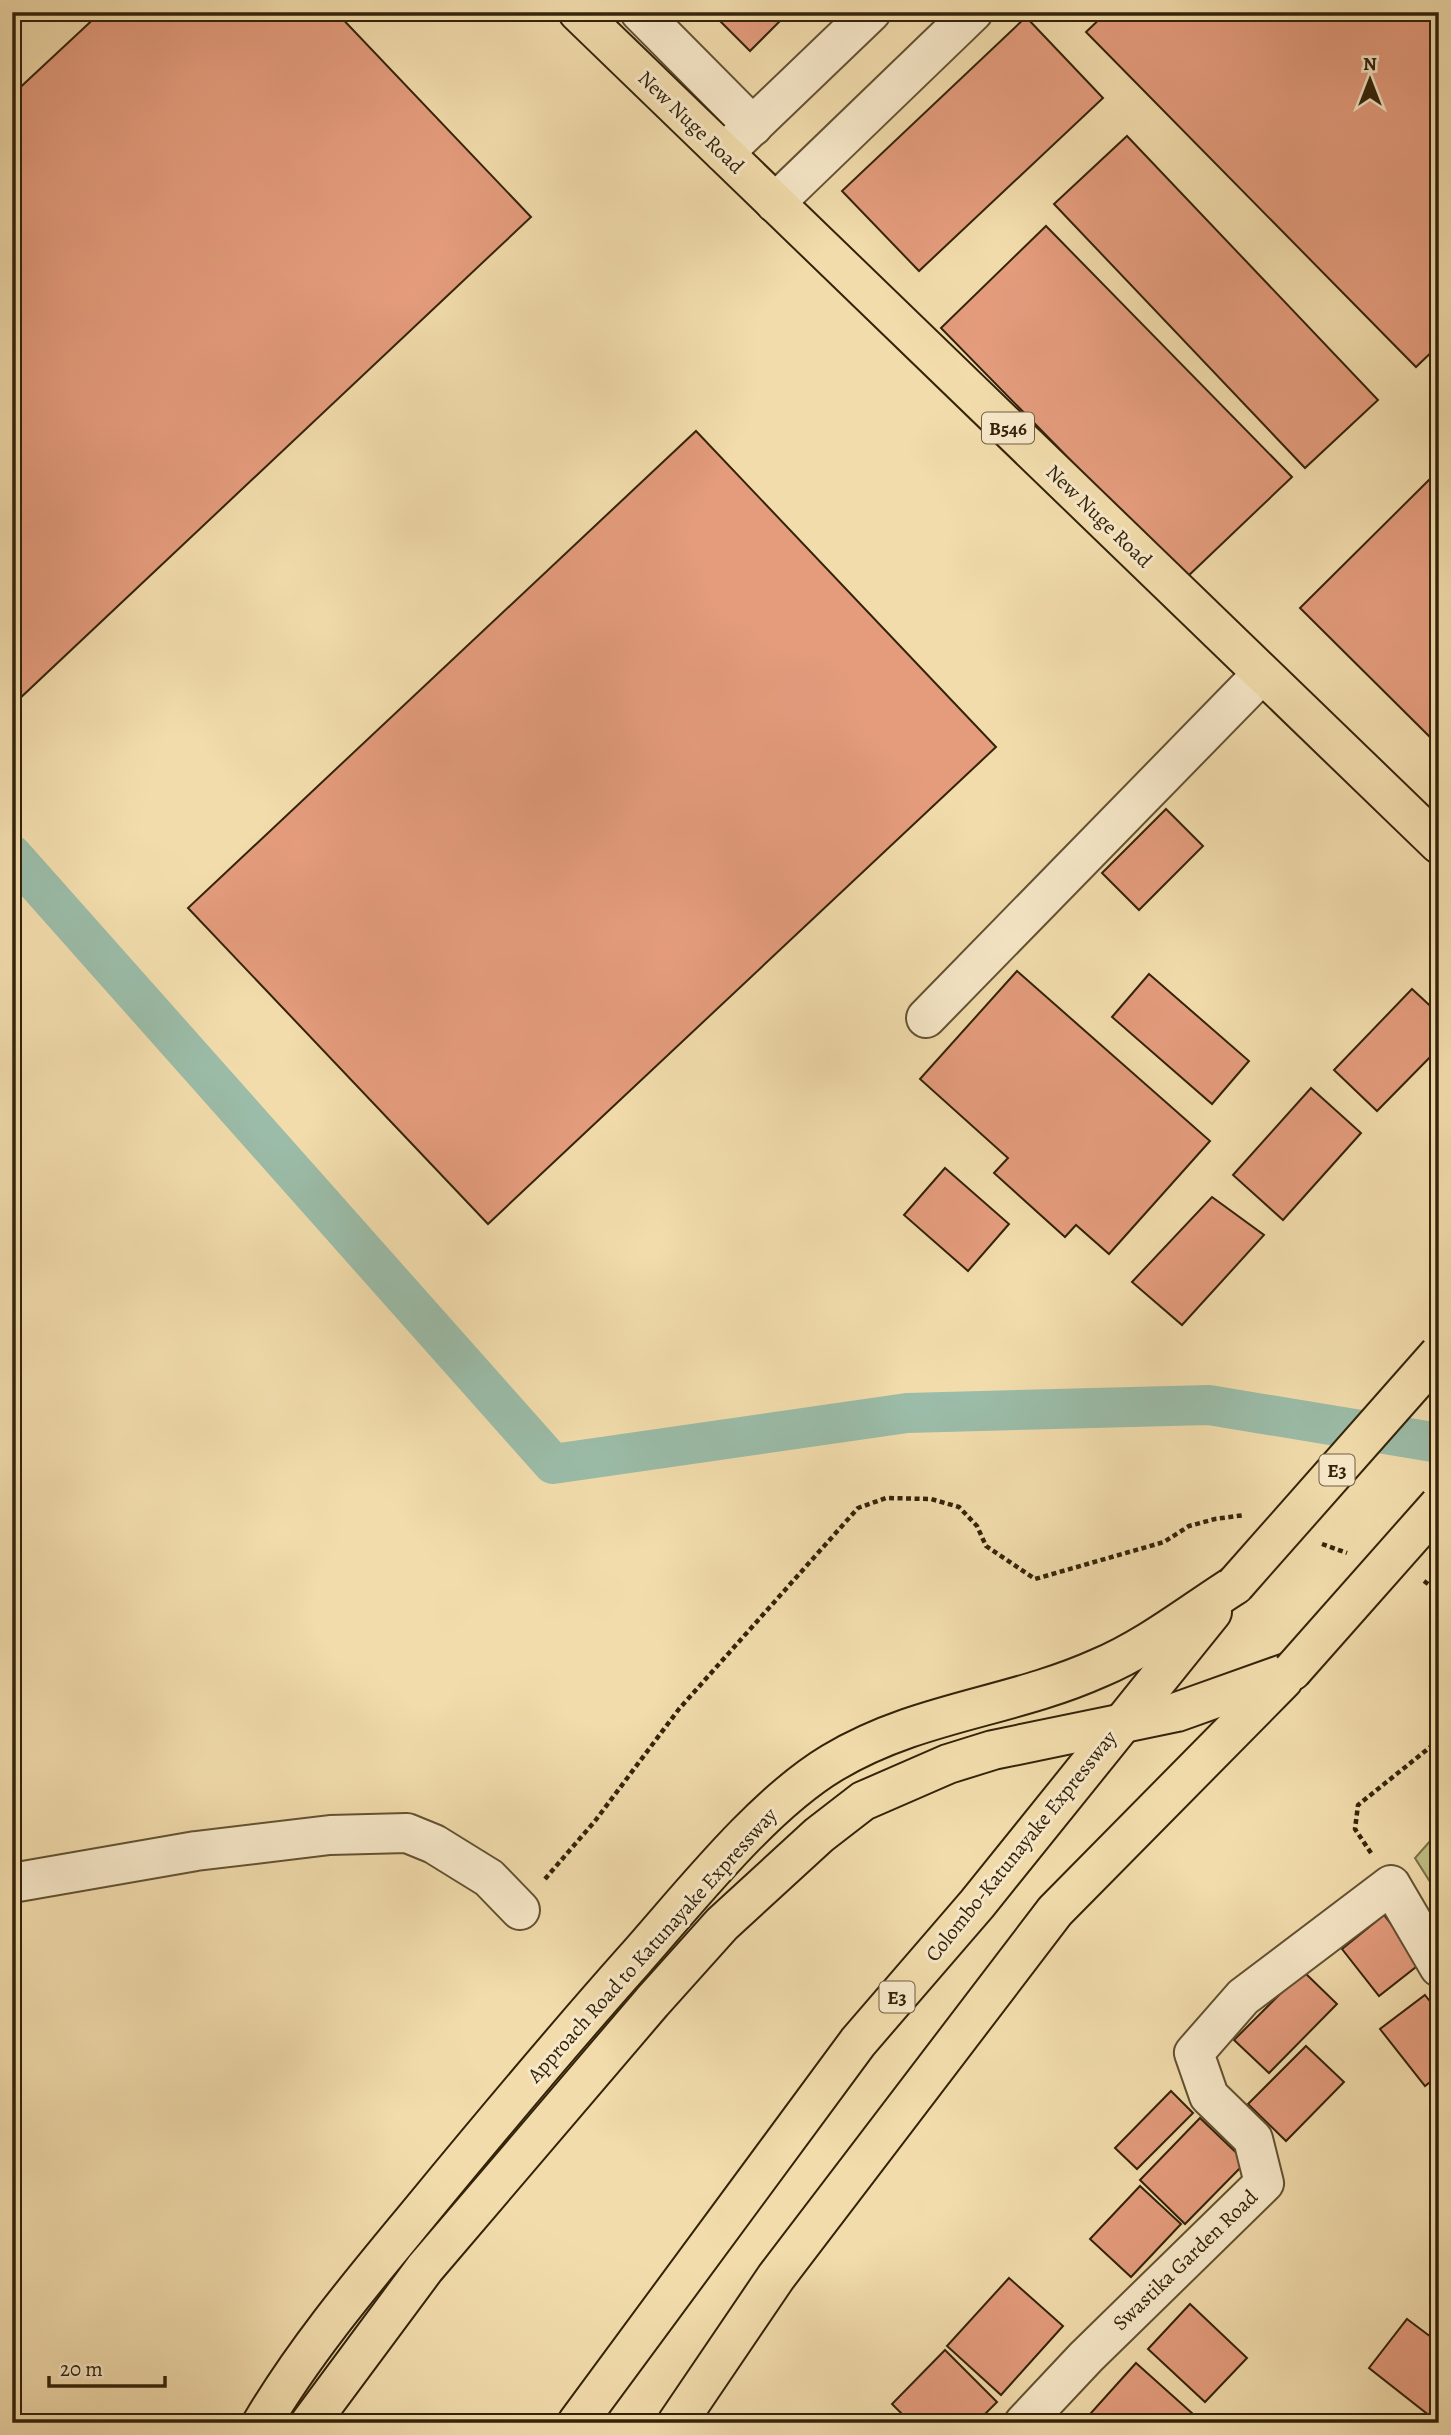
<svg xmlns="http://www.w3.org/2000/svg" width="1451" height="2435" font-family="Alegreya,serif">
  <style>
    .green { fill: #c0bf85; stroke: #7a7148; stroke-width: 2 }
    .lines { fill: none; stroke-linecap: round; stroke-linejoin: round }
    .canal { stroke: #9bbca8; stroke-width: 40 }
    .building { fill: #e49c7d; stroke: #33230a; stroke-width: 2 }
    .minor-casing { stroke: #635132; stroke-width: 42 }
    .major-casing { stroke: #33230a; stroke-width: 42 }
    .highway-casing { stroke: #33230a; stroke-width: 42 }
    .path { stroke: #33230a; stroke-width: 4.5; stroke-dasharray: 5 3.5; stroke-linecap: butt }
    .minor { stroke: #f7e8c9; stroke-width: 38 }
    .major { stroke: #f2dcac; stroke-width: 38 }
    .highway { stroke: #f2dcac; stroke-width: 38 }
    .highway-bridge-casing { stroke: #33230a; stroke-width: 42; stroke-linecap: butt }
    .highway-bridge { stroke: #f2dcac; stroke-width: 38 }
    .labels { text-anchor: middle; stroke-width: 6; stroke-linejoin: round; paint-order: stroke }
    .shield { fill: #f7e8c9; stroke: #6e5e43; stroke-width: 2 }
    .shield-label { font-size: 19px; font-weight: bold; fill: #33230a }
    .street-label { font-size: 21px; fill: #33230a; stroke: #f7e8c9 }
  </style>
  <rect width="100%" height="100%" fill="#f2dcac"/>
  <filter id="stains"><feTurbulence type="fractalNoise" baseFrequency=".00286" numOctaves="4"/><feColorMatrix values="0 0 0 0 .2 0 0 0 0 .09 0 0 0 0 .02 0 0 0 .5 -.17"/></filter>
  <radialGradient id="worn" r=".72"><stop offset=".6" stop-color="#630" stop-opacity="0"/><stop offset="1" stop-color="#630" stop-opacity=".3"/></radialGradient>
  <!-- green -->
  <polygon class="green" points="1439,1831 1439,1896 1415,1858"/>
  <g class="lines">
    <!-- canal -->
    <polyline class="canal" points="12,855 553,1464 907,1413 1209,1405 1439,1443"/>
  </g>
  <!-- building -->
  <g class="building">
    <polygon points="101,12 336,12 531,217 17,701 12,696 12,95"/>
    <polygon points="711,12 789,12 750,51"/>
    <polygon points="1107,12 1439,12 1439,345 1416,367 1086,32"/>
    <polygon points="1026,17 1103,98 919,271 842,191"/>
    <polygon points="1127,136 1378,400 1305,468 1054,204"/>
    <polygon points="1046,226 1292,477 1186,578 941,328"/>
    <polygon points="696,431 996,747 488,1224 188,908"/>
    <polygon points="1439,470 1439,746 1300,608"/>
    <polygon points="1166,809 1203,846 1139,910 1102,873"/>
    <polygon points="1017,971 1210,1141 1109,1254 1076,1225 1065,1237 994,1173 1008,1158 920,1079"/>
    <polygon points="1149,974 1249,1061 1212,1104 1112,1017"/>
    <polygon points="1412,989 1439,1014 1439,1048 1377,1111 1334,1070"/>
    <polygon points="1311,1088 1361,1133 1283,1220 1233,1175"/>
    <polygon points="945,1168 1009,1224 968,1271 904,1215"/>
    <polygon points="1212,1197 1264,1235 1182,1325 1132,1282"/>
    <polygon points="12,1772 21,1772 20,1849 12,1849"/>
    <polygon points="1384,1915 1421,1963 1379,1996 1342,1949"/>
    <polygon points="1303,1971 1337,2004 1269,2073 1234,2040"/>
    <polygon points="1425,1995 1439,2013 1439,2075 1425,2086 1380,2029"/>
    <polygon points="1306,2046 1344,2082 1286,2141 1248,2104"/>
    <polygon points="1171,2091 1193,2113 1137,2169 1115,2148"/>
    <polygon points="1200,2118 1246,2162 1185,2224 1140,2180"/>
    <polygon points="1140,2186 1181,2224 1131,2277 1090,2239"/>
    <polygon points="1009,2278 1063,2326 1001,2395 947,2346"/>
    <polygon points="1190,2304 1247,2358 1205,2402 1148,2349"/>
    <polygon points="1407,2319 1439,2343 1439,2405 1430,2416 1369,2368"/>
    <polygon points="945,2350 997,2402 976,2423 911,2423 892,2404"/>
    <polygon points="1136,2363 1203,2423 1082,2423"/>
  </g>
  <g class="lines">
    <defs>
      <g id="minor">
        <polyline points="640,12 753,126"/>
        <polyline points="724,153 871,12"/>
        <polyline points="775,203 973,12"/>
        <polyline points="926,1018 1262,674"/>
        <polyline points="12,1883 196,1851 330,1835 407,1833 434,1844 489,1878 520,1910"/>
        <polyline points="1024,2423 1086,2357 1264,2183 1253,2139 1209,2096 1194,2053 1243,1997 1391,1885 1439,1967"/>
      </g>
      <polyline id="major" points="578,12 1439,844"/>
      <g id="highway">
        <path d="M262,2423C307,2347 365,2279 421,2211C491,2126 562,2041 635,1959C690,1897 762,1805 832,1763C919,1711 1010,1708 1099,1668C1147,1648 1191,1613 1235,1585"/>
        <polyline points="310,2423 425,2268 652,2002 722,1924 819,1835 863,1801 948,1764 993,1750 1177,1712 1292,1671"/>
        <polyline points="577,2423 858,2042 977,1904 1212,1612"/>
        <polyline points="677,2423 776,2277 1055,1911 1283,1680"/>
      </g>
    </defs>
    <!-- minor casing -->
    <use href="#minor" class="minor-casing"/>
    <!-- major casing -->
    <use href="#major" class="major-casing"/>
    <!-- highway casing -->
    <use href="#highway" class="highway-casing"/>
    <!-- path -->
    <g class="path">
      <polyline points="1322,1544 1347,1553"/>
      <polyline points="1424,1581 1439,1592"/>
      <polyline points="1371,1853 1355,1829 1358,1805 1439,1740"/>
      <polyline points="545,1879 595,1821 679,1709 858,1508 886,1498 931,1499 959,1507 977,1526 986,1546 1035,1579 1164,1542 1189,1526 1215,1519 1245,1515"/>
    </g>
    <!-- minor -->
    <use href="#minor" class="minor"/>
    <!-- major -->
    <use href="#major" class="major"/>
    <!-- highway -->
    <use href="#highway" class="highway"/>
    <defs>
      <g id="highway-bridge">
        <polyline points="1235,1585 1439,1354"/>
        <polyline points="1292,1671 1439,1505"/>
      </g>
    </defs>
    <!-- highway-bridge casing -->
    <use href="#highway-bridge" class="highway-bridge-casing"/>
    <!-- highway-bridge -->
    <use href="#highway-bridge" class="highway-bridge"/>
  </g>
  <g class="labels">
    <!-- shield labels -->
    <g class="shield">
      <rect x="982" y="412.5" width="52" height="31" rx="5"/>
      <rect x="1319.5" y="1454.5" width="35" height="31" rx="5"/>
      <rect x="879.5" y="1981.5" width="35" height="31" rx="5"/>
    </g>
    <g class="shield-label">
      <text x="1008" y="435">B546</text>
      <text x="1337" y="1477">E3</text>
      <text x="897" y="2004">E3</text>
    </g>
    <!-- street labels -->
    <g class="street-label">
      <text transform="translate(691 122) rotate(44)" y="7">New Nuge Road</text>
      <text transform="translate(1099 516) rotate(44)" y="7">New Nuge Road</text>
      <text transform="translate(1021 1846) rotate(-51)" y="7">Colombo-Katunayake Expressway</text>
      <text transform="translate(652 1945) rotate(-48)" y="7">Approach Road to Katunayake Expressway</text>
      <text transform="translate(1185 2260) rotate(-44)" y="7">Swastika Garden Road</text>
    </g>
  </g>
  <!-- margin -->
  <rect width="1451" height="2435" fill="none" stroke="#f2dcac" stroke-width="42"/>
  <rect x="14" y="14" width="1423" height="2407" fill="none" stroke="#33230a" stroke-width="3.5"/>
  <rect x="21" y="21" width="1409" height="2393" fill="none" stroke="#33230a" stroke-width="2"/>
  <!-- north arrow -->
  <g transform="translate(1370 80)" stroke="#f7e8c9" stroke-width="5" paint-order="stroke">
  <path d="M0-5L12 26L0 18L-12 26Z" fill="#33230a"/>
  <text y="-10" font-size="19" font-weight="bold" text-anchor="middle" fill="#33230a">N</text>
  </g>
  <!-- scale -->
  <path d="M49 2376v10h116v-10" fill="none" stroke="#33230a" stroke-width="3.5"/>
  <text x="60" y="2376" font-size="21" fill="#33230a" stroke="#f7e8c9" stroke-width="5" paint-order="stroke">20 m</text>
  <rect width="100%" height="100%" filter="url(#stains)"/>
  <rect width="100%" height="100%" fill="url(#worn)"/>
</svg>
